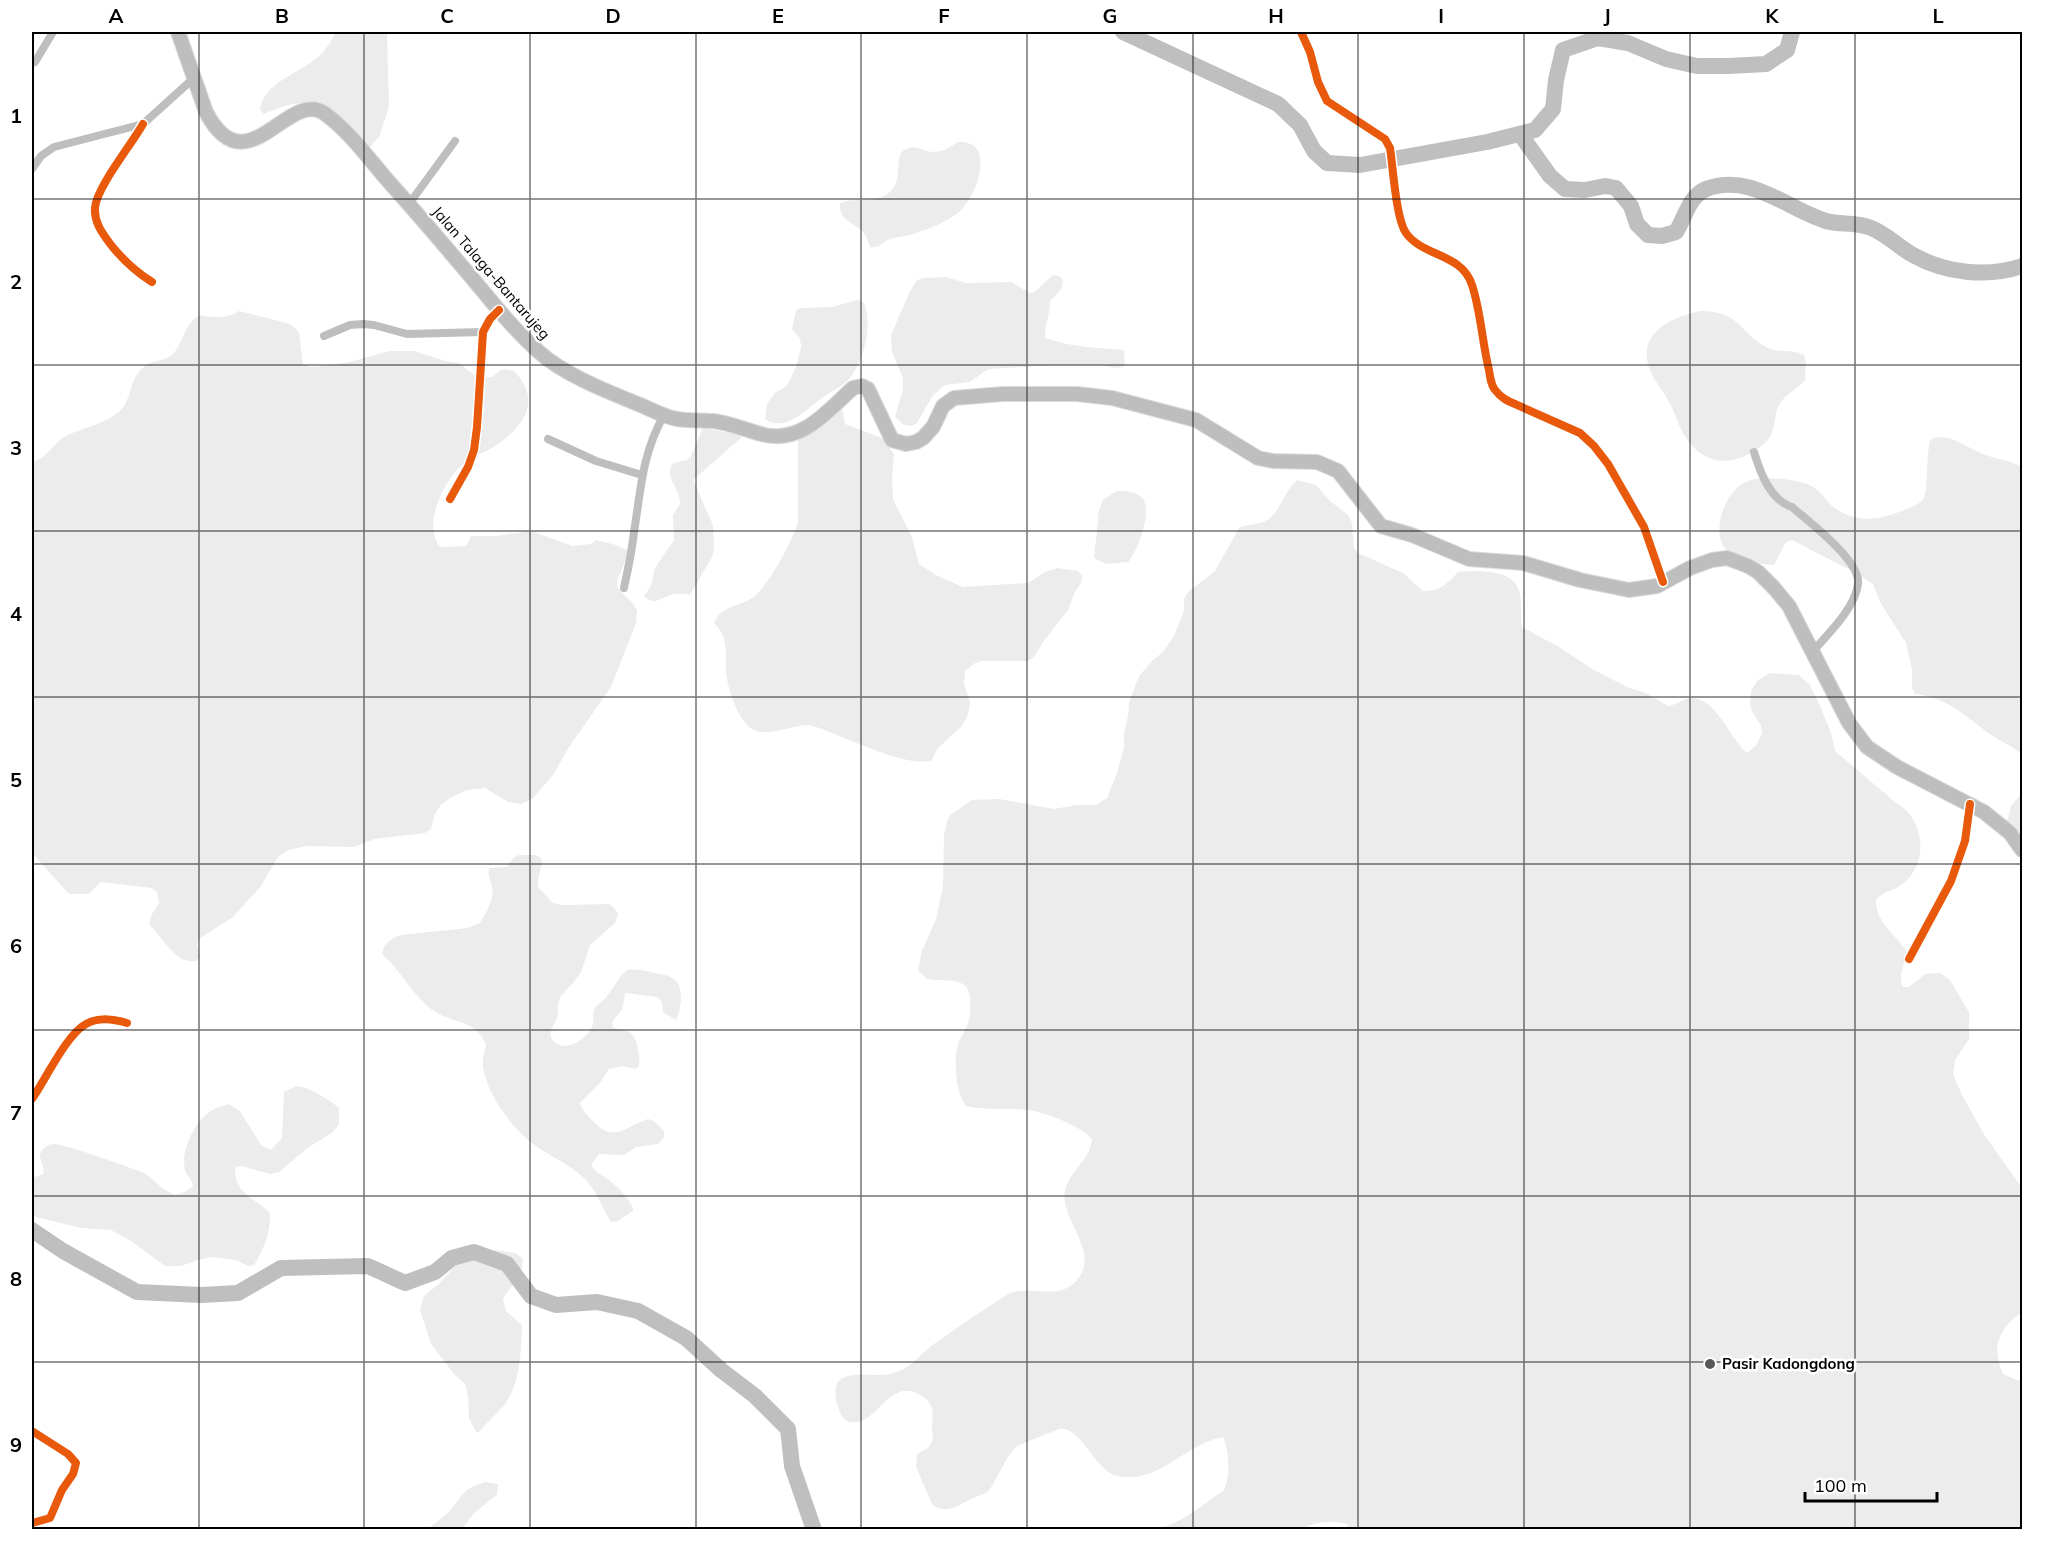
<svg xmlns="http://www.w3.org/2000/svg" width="2054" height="1561" font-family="Mulish,sans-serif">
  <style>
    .green { fill: #ececec }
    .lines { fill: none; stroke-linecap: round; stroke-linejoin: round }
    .river { stroke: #bfbfbf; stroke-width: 16 }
    .primary-casing { stroke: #dbdbdb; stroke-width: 16 }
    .street { stroke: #bebebe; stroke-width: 8 }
    .primary { stroke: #bebebe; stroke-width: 14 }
    .cycleway-casing { stroke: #fff; stroke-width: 11 }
    .cycleway { stroke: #e8590c; stroke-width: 8 }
    .grid { fill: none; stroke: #000; stroke-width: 1.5; stroke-opacity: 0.55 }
    .poi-dot { fill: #595959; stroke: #fff; stroke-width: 2 }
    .labels { text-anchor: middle; stroke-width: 5; stroke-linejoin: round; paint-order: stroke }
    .street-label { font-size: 15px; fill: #000; stroke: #fff }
    .poi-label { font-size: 15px; font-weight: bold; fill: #000; stroke: #fff; text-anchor: start }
    .neatline { fill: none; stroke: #000; stroke-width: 2 }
    .grid-label { font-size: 20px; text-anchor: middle; font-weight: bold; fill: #000 }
  </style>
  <rect width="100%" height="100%" fill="#fff"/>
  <!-- green -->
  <g class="green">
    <path d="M336,32H387L389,107L379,137L370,147H367L318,106C301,99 281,106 264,114L260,110C263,83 299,73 317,58C326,51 331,41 336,32Z"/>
    <path d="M958,142C996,140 978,192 963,208C953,220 925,231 909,235C903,237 896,237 891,239C882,241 880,249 870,247C868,241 866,234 861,230C851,222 839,219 840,204L842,202C856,198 871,202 884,196C907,185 891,156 906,149C915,144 923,151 932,152C941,153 951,146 958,142Z"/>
    <path d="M1053,275L1059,276L1063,281L1062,288L1050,301C1050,314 1045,325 1045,338C1071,347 1097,348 1124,350L1125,366L1117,368L1100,365H1055L988,369L970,382L945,385L933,395L917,423L911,426L904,425L895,417L903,389V378L892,352L891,335L910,291L917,280L924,278L946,277L966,283L1011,282L1030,293H1033Z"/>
    <path d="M858,300L864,303C873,325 864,361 849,379C842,387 831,391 822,398C807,408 785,434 765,419L767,404L775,393L787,386L796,367L801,347L800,338L792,329L796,311L799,308L832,307Z"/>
    <path d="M239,311L290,324L295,328L299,333L303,364L310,367L324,366L350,362L389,351H414L446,361L459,363L478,378L492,377L502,369L514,371C544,401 522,430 492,448C483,453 470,457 463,464C444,480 422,525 440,547L466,546L471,536H496L531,531L572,546L591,544L596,540L616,545L629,551L617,581V587L634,605L637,611L636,623L611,687L567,750L554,774L533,798L521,804L508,802L485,788L467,790L450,798L440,806L434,816L431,829L425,833L374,839L354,847L307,846L288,850L278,857L261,886L233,917L200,938L197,944L200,957L196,961C174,964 164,938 150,926C149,915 154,912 159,903L157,892L152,888L101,882L88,894H69L32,853V459L34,461C48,458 54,442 66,436C84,427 112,423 124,406C132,393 131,376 145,366C153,360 168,361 174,353C184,340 185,323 200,315C215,318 225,319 239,311Z"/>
    <path d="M1700,311C1742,311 1738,333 1768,348C1779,353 1793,349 1804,355L1806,362L1805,380C1797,390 1785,394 1779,405C1773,417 1776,434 1765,443C1736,467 1705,469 1684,435C1678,425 1675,412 1669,402C1664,392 1657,384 1652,375C1633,335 1668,318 1700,311Z"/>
    <path d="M842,408L845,424L882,438L894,454L892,478L893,499L912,537L919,564L936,575L963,587L1028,583L1045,572L1057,568L1078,571L1082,576L1081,583L1075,592L1068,610L1043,642L1034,657L1028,661H982L975,663L965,671L964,684L970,702L968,715L962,726L937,749L932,760C906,770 838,732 809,725C792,725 777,734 759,732C741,729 730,695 727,679C724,659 731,639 714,623C721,604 743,607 756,595C771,580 793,541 798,521V438L831,413Z"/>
    <path d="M703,428L741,435V438L693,480L713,525L714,545L713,555L690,595C684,594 676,593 670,595C660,599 653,606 644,596L651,586L655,568L674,540L673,515L680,504C681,488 663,478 673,463L687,460L691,456Z"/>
    <path d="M1936,437C1958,437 1966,448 1986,455C1999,460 2010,460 2022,467V754C2012,746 2000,741 1990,734C1963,715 1949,698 1915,694L1912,688V670L1906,643L1880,602L1873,584L1852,571L1792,540L1786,542L1774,565C1758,564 1735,561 1724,547C1711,528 1727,488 1748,481C1763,475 1802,479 1815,488C1821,493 1826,500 1831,505C1854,524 1878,521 1904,510C1911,507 1923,504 1925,495C1927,488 1926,479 1927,472C1927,461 1928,451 1930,440Z"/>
    <path d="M1297,480L1316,485L1329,500L1349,516L1352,523L1354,548L1358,553L1403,573L1423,591C1440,591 1447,584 1458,572C1477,571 1515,567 1520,594C1522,605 1520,616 1522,627L1559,647L1594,670L1627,687L1646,693L1668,706C1676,705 1683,699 1691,698C1716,697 1730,739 1747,753L1756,745L1762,733L1761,726L1752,711L1750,704L1751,691L1758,680L1770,673L1799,675L1809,684L1818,701L1831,733L1835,751L1895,802C1924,818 1930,860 1904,883C1895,891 1884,890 1876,900C1876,923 1894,933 1906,950C1906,965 1897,973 1903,987H1909L1925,974L1940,973L1950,980L1969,1012V1039L1955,1060L1953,1074L1962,1095L1985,1136L2022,1188V1312C1998,1330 1991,1346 2003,1374L2022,1382V1529L1349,1530L1347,1524C1331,1520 1316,1521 1301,1530L1154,1529C1180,1525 1201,1506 1223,1491C1231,1479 1229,1450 1223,1437C1185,1444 1158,1485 1117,1476C1095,1471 1080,1424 1059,1429L1017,1446L1009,1455L989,1491C983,1495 977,1496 971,1499C958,1505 947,1516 932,1504L916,1467L917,1454C921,1451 929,1449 931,1444C934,1439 932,1432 932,1426C932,1419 934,1410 930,1404C926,1396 912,1389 903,1391C883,1395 872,1426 850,1422C837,1419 830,1386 841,1379C855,1371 875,1377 890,1374C912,1369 918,1356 934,1344C958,1327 981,1311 1005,1296C1028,1281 1060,1306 1080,1276C1095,1253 1069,1226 1065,1203C1060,1175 1090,1164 1092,1139C1081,1126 1045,1112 1028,1110C1007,1107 987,1111 966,1106C956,1094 954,1064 957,1048C959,1039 965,1032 968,1023C971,1014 973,990 963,984C952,978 939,982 927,979L918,970L922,951L936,919L943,887L944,835L947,821L950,815L972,800L999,799L1054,809L1076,805H1096L1107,798L1117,773L1124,747V733L1128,716L1129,702L1139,676L1152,661L1163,652L1174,636L1184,611V599L1188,592L1215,571L1239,528C1249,523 1258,526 1267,520C1282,510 1284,491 1297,480Z"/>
    <path d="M1117,491C1126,491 1137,491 1143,499C1152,513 1138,550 1128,562L1106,564L1094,558L1099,510L1103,500Z"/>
    <polygon points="2022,793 2022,839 2006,825 2011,806"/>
    <path d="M519,855H536L542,859C542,869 537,878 538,887L553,903L563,905L609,904L614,908L618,914L615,923L590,945L581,972L573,983L560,997C558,1003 558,1009 558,1015C556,1025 543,1035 557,1044C570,1051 589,1037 593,1024C594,1019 593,1014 594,1010C596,1004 604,1001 607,996C615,987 618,977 627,970C636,969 643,970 651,972C658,974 669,975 674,979C685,988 681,1010 676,1020L663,1012L661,1000L657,997L625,993C624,999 624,1005 622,1009C617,1018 611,1018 613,1028C618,1029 625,1030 629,1032C638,1037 640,1056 639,1066L635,1069L622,1066L609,1069L600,1083L580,1103C583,1112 589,1117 595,1123C614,1143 627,1126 648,1119L654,1121L664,1131V1137L658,1144L636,1147L624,1155L599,1154L591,1165C595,1173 603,1175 610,1181C619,1188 628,1197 633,1208V1211L618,1221L611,1222C601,1207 599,1194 585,1179C570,1164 549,1156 532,1143C512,1129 486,1092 483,1067C482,1060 484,1052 486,1045C477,1021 455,1023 437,1013C414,999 402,971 382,954C384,943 391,938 401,935L467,928L480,923C486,914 495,897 492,887C491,879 487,876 489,868L507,867L513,858Z"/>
    <path d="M297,1086C308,1086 331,1101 339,1108V1124L333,1132L306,1149L279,1172L270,1174L242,1166L235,1167C234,1194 254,1197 270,1213C271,1232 264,1249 254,1265L248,1266L236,1260L212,1257L201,1259L181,1266H165L131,1241L111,1230L81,1228L32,1216V1178L43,1174C46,1166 37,1160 41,1152C43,1148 48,1145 52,1144C61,1142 128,1167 142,1172C154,1178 162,1191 175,1195L185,1192L193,1186C192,1180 187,1176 185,1170C180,1149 196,1119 214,1109C218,1107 224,1106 228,1104L240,1111L261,1145L271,1150L282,1138L284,1092Z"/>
    <path d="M495,1250L516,1253L523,1259C522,1279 511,1284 503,1299L506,1311L522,1325C521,1350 521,1382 505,1404C497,1414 487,1422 479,1432H476L469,1418L468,1396L465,1384L454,1374L431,1344L420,1310L424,1296L440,1283L459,1262L465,1258Z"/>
    <path d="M485,1482L498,1484L497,1495L475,1512L462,1529H429C436,1521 445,1517 451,1509C467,1491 460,1491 485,1482Z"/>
  </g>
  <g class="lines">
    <!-- river -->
    <g class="river">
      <polyline points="1123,32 1278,104 1300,125 1314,151 1327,163 1360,165 1487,142 1535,130 1553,109 1556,80 1563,50 1598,38 1628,43 1666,59 1697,66 1729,66 1766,64 1787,50 1792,32"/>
      <path d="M1520,134L1550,176L1565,189L1585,190L1605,186L1616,188L1631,206L1637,224L1648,235L1662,236L1676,232C1685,218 1689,196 1706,189C1750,172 1787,209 1826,221C1840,225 1857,222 1871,228C1887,234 1898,247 1913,255C1945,273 1987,278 2022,266"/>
      <polyline points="32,1230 63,1251 137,1292 201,1295 238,1293 281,1268 368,1266 405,1283 435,1272 452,1258 474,1252 507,1264 531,1296 556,1305 597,1302 638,1311 686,1338 721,1370 755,1396 788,1429 792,1466 814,1530"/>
    </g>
    <defs>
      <path id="primary" d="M178,32L206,112C246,189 288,89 324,113C349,131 369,159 389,182C417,213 445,246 472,278C493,303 514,330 539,352C564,375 611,393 643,406C654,411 665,417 677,419C689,421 701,420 713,421C731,423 748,431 765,435C803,443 828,410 853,388L862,386L868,389L892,440L906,444L916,442L923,438L933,427L943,406L954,398L1003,394H1077L1112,398L1196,420L1258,458L1273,461L1317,462L1338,471L1381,526L1412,535L1469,559L1523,563L1580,580L1629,590L1657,586L1690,568L1712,560L1727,558L1748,566L1758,572L1774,588L1789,606L1849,723L1867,747L1897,767L1984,812L2010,833L2022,850"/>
    </defs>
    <!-- primary casing -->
    <use href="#primary" class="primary-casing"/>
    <!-- street -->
    <g class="street">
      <path d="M1301,32L1310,52L1318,82L1327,101L1385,139L1390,148C1393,167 1396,219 1406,233C1423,257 1462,253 1472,285C1481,312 1482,342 1489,370C1490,377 1491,386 1496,391C1501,398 1508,401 1515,404L1580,433L1594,446L1608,464L1644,527L1663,582"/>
      <polyline points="35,62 53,32"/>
      <path d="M143,124C132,144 96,188 95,208C94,223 103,234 111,245C123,260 136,272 152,282"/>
      <polyline points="32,169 41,156 54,147 143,124 195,77"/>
      <polyline points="409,204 455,141"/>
      <polyline points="324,336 350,325 363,324 374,325 407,334 483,332"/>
      <polyline points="548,439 596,461 642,475"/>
      <path d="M1754,452C1760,472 1770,500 1792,507C1809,522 1861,561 1858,584C1855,608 1829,633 1814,650"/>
      <polyline points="450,499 468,467 474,450 477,427 483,332 490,319 499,310"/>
      <path d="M624,588C628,569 632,551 634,532C641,489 642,454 664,415"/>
      <polyline points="1909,959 1951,881 1965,841 1970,804"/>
      <path d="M32,1099C46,1079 66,1035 86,1024C98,1017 114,1019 127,1023"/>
      <polyline points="32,1431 68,1454 76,1463 73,1474 62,1490 50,1518 32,1523"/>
    </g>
    <!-- primary -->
    <use href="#primary" class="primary"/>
    <defs>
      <g id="cycleway">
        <path d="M1301,32L1310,52L1318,82L1327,101L1385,139L1390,148C1393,167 1396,219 1406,233C1423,257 1462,253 1472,285C1481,312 1482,342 1489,370C1490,377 1491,386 1496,391C1501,398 1508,401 1515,404L1580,433L1594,446L1608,464L1644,527L1663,582"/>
        <path d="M143,124C132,144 96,188 95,208C94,223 103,234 111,245C123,260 136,272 152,282"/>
        <polyline points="450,499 468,467 474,450 477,427 483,332 490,319 499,310"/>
        <polyline points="1909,959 1951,881 1965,841 1970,804"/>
        <path d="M32,1099C46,1079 66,1035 86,1024C98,1017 114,1019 127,1023"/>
        <polyline points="32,1431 68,1454 76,1463 73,1474 62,1490 50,1518 32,1523"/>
      </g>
    </defs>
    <!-- cycleway casing -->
    <use href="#cycleway" class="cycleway-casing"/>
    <!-- cycleway -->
    <use href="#cycleway" class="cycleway"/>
  </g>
  <!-- grid -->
  <path class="grid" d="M199,32V1530M364,32V1530M530,32V1530M696,32V1530M861,32V1530M1027,32V1530M1193,32V1530M1358,32V1530M1524,32V1530M1690,32V1530M1855,32V1530M32,199H2022M32,365H2022M32,531H2022M32,697H2022M32,864H2022M32,1030H2022M32,1196H2022M32,1362H2022"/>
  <!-- markers -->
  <circle class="poi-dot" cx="1710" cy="1364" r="6"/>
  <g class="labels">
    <!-- street labels -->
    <g class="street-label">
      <text transform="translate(491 273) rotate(49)" y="5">Jalan Talaga-Bantarujeg</text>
    </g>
    <!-- poi labels -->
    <g class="poi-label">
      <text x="1722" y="1369">Pasir Kadongdong</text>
    </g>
  </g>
  <!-- border -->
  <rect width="2054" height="1561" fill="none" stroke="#ffffff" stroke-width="66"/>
  <!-- scale -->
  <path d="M1805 1492v9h132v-9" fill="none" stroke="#000000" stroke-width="3"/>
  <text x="1814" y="1492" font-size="18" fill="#000000" stroke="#ffffff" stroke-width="4.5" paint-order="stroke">100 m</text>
  <rect x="33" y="33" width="1988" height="1495" class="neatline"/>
  <g class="grid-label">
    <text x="116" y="23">A</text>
    <text x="282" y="23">B</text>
    <text x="447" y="23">C</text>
    <text x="613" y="23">D</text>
    <text x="778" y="23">E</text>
    <text x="944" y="23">F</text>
    <text x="1110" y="23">G</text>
    <text x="1276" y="23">H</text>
    <text x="1441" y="23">I</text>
    <text x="1607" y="23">J</text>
    <text x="1772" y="23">K</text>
    <text x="1938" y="23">L</text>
    <text x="16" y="123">1</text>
    <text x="16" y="289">2</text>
    <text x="16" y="455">3</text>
    <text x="16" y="621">4</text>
    <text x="16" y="787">5</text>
    <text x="16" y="953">6</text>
    <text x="16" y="1120">7</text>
    <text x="16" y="1286">8</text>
    <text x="16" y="1452">9</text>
  </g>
</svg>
